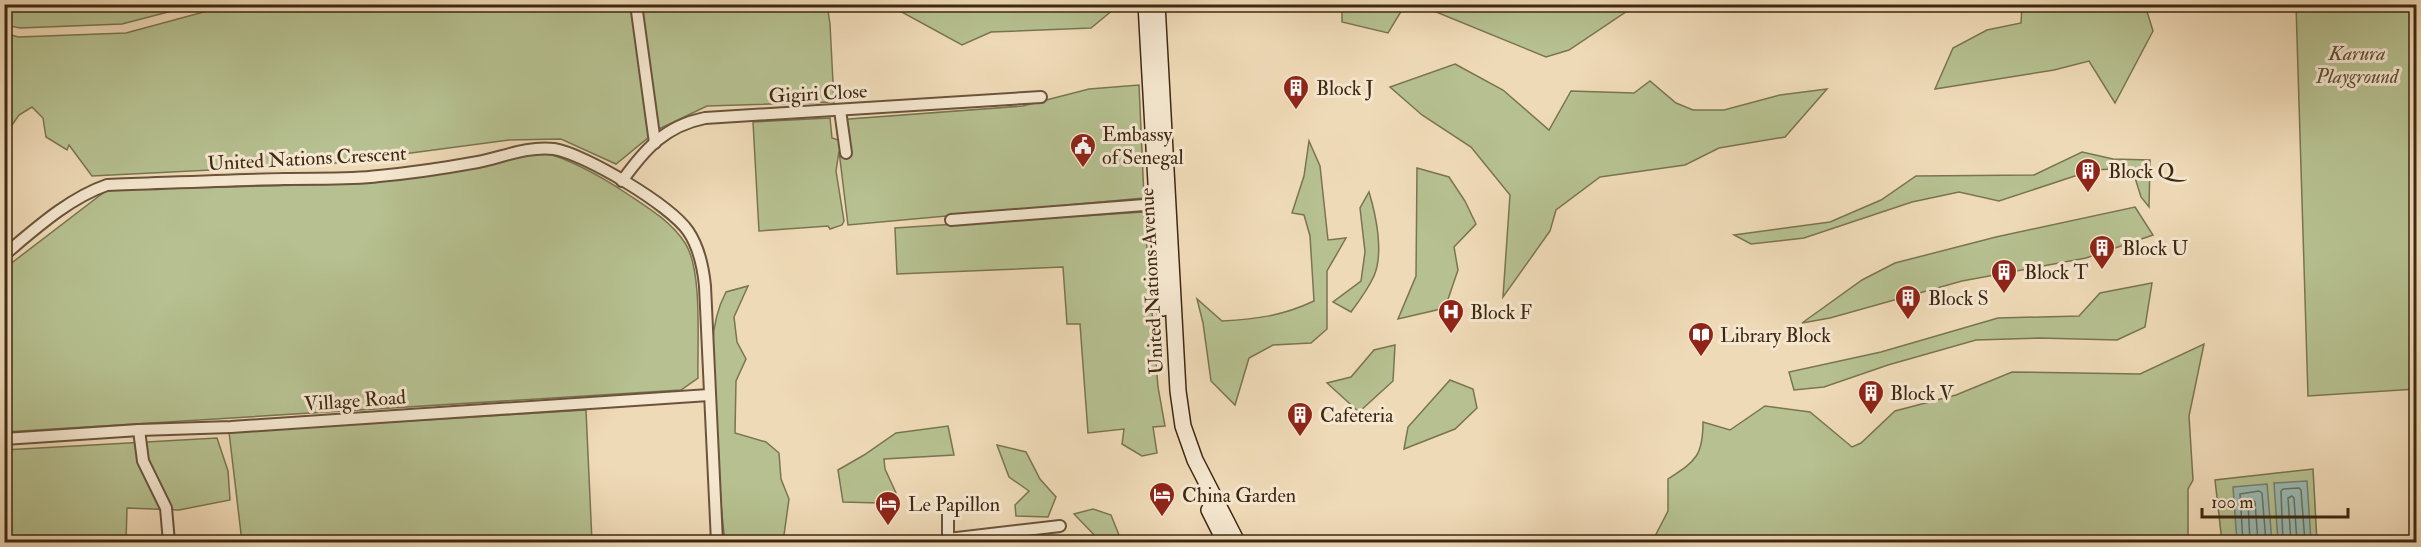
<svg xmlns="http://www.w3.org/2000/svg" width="2421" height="547" font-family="'IM FELL Double Pica',serif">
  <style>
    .green { fill: #b6c090; stroke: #7a7451; stroke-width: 1.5 }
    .water { fill: #9abab2; stroke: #768072; stroke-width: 1.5 }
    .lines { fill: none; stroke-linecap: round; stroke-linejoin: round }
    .shore { stroke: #6c7162; stroke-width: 1.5 }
    .street-casing { stroke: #6b543b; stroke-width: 14 }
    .secondary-casing { stroke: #3f2812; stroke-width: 18 }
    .street { stroke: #f5e7d0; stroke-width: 10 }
    .secondary { stroke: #f5e7d0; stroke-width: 15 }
    .labels { text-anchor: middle; stroke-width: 6; stroke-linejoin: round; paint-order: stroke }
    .park-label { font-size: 20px; font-style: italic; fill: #5d4e32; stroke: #f5e7d0 }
    .poi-label { font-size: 20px; fill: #3f2812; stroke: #f5e7d0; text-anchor: start }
    .street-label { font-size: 20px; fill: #3f2812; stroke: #f5e7d0 }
  </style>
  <rect width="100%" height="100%" fill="#efdab7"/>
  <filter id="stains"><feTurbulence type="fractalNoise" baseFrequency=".00333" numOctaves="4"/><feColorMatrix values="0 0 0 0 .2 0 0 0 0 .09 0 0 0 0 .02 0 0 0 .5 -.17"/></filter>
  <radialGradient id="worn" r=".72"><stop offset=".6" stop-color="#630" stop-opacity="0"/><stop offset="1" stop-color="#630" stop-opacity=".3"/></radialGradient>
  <!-- green -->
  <g class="green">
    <polygon points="357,4 827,4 830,24 834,102 707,106 659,129 616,164 561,139 509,140 328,164 92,176 69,145 67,150 46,137 43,118 32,107 19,115 5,135 5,33 18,37 126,33 211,10 346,9"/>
    <polygon points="4,5 5,4 195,5 122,24 20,28 5,25"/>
    <polygon points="841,5 1119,4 1119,5 1091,28 991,32 962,45 900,11"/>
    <polygon points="1342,5 1342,4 1405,5 1388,33 1342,22"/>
    <polygon points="1408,5 1636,4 1636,5 1569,50 1546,57 1424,7"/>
    <polygon points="2022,5 2145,5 2153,31 2115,103 2089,61 2054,70 1935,89 1953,48 1987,30 2021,23"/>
    <polygon points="2296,5 2416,5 2416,389 2308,396"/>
    <polygon points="1455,64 1503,90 1549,130 1571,91 1634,93 1650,81 1676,103 1693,110 1724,110 1780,95 1827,89 1785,137 1719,148 1685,165 1600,177 1556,210 1550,231 1503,297 1510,195 1471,147 1422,115 1390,87"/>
    <polygon points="1139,85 1144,198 848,225 839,151 836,171 844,221 842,225 830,229 828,226 759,231 753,122 830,118 832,138 838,140 836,120 1023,106 1089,89"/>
    <path d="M1309,141L1320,166L1328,240L1346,238L1327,271V329L1311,343L1273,345L1249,358L1235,405L1211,381L1203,323L1197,299L1222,321C1257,319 1282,316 1314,301L1310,236L1304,215L1292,213L1304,176Z"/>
    <path d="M540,151C572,160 599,175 626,193C647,207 671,221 685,243C703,270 697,344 698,378L681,390L5,432V268L107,190L340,184L342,181L391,178L397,180Z"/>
    <polygon points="2082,152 2113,159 2150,160 2149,207 2141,197 2132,168 2093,170 1999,201 1959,192 1912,202 1804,238 1751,244 1734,235 1830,222 1881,200 1916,176 2034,175"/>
    <polygon points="1417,168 1449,177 1465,201 1476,224 1454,247 1458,270 1445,308 1398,319 1416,276"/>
    <path d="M1369,192C1376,215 1384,253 1374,276C1368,289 1360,300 1351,312L1333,302L1361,281L1365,252L1360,208Z"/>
    <polygon points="2135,207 2153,235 2086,258 1962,281 1830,318 1802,323 1862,280 1895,263 1996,237"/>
    <polygon points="1144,212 1158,387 1165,426 1153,427 1157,453 1142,456 1122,444 1124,429 1088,433 1080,324 1067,324 1063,267 897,274 895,228"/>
    <polygon points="2152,283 2145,327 2117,340 2039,338 1976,340 1888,365 1824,387 1794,390 1789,372 1881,352 1998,318 2079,316 2100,293"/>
    <path d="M748,286L734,317L737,342L746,359L736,381L735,433L766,442L779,453L781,479L789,499L783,542H725C720,503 718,463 716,423C713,380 705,331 726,292Z"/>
    <path d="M2204,344L2189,416L2193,480L2188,489V542H1652L1668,511V479C1695,461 1703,457 1703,422L1730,430L1765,406L1810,412L1852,447L1861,443L1895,411L1956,395L2012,372L2140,374Z"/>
    <polygon points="1395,345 1393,381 1359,412 1327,383 1351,377 1374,350"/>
    <polygon points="1450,380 1473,389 1477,408 1455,429 1404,449 1408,427"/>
    <polygon points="586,410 592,542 242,542 229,432"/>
    <polygon points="948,426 954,455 884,459 885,469 896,493 879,503 843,502 838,470 864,455 896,433"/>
    <polygon points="217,438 228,471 230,500 179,510 127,508 126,542 5,542 4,450"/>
    <polygon points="997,445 1026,452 1040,479 1056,497 1048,517 1016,516 1015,505 1029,491 1009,477"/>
    <polygon points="2313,469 2317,542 2222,542 2215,480"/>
    <polygon points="1093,509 1111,515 1119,535 1139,542 1102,542 1099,540 1074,514"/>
  </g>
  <!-- water -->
  <g class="water">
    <polygon points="2307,481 2311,542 2278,542 2274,483"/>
    <polygon points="2267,484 2272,542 2237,542 2233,487"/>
  </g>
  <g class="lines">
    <!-- shore -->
    <g class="shore">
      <polyline points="2243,542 2240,494 2259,491 2262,493 2266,542"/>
      <polyline points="2250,542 2248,502 2252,499 2255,502 2258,542"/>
      <polyline points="2283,542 2281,491 2283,489 2299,488 2301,490 2305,542"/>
      <polyline points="2291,542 2288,498 2292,496 2294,498 2297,542"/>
    </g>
    <defs>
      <g id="street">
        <polyline points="636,4 655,143"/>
        <polyline points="840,110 846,153"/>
        <path d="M622,181C645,149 665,126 705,118L1041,97"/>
        <polyline points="951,220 1157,204"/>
        <path d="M4,255C35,229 69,198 107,185C166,183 225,180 284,179C315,178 348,180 379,176C412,173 445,168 478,162C503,157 527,146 554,149C585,154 670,205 688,231C699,247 703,266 705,286L717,542"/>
        <polyline points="139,430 143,461 166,508 169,542"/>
        <polyline points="4,439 139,430 231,427 709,395"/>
        <polyline points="948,508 948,542"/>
        <polyline points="948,539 1060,526"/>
      </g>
      <g id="secondary">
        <polyline points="1146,4 1163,308"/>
        <polyline points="1157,4 1178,391 1183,426 1195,460 1237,542"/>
        <polyline points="1209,510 1225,542"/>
      </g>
    </defs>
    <!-- street casing -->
    <use href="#street" class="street-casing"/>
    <!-- secondary casing -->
    <use href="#secondary" class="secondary-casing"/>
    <!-- street -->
    <use href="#street" class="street"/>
    <!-- secondary -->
    <use href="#secondary" class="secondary"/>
  </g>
  <!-- icons -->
  <defs>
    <symbol id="building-pin" viewBox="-11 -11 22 30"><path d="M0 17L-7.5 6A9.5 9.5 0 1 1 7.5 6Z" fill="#8f2418" stroke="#f5e7d0"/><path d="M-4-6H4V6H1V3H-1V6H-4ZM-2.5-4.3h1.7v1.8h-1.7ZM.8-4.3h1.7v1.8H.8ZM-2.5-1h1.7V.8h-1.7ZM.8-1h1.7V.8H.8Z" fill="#fff"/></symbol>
    <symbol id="civic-pin" viewBox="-11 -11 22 30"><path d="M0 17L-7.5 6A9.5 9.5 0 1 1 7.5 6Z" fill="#8f2418" stroke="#f5e7d0"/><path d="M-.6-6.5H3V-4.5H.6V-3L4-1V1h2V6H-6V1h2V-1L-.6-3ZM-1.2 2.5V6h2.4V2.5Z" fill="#fff"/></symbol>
    <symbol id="hospital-pin" viewBox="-11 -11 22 30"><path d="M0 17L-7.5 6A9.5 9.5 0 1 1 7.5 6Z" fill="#8f2418" stroke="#f5e7d0"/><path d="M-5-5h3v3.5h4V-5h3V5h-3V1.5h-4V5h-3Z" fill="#fff"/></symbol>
    <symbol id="library-pin" viewBox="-11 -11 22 30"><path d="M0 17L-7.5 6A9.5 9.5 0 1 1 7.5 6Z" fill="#8f2418" stroke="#f5e7d0"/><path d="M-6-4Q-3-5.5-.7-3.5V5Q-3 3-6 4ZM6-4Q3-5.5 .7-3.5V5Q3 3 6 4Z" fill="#fff"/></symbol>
    <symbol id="hotel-pin" viewBox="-11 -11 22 30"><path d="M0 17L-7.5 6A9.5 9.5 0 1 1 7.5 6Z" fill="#8f2418" stroke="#f5e7d0"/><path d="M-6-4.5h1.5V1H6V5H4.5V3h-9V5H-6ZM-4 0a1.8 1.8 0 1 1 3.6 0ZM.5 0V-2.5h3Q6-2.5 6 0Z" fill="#fff"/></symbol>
  </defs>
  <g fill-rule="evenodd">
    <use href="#building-pin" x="1281" y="73" width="30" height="40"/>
    <use href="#civic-pin" x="1068" y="131" width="30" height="40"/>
    <use href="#building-pin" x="2073" y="156" width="30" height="40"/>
    <use href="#building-pin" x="2087" y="233" width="30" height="40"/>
    <use href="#building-pin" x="1989" y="257" width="30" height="40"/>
    <use href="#building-pin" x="1893" y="283" width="30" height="40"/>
    <use href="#hospital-pin" x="1436" y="297" width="30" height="40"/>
    <use href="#library-pin" x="1686" y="320" width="30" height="40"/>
    <use href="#building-pin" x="1856" y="378" width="30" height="40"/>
    <use href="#building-pin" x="1285" y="400" width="30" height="40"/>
    <use href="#hotel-pin" x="1147" y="480" width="30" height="40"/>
    <use href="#hotel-pin" x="873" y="489" width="30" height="40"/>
  </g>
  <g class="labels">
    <!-- park labels -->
    <g class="park-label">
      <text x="2357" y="60">Karura<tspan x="2357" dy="23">Playground</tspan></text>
    </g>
    <!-- poi labels -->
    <g class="poi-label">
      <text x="1316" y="95">Block J</text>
      <text x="1102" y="141">Embassy<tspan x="1102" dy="23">of Senegal</tspan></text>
      <text x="2108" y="178">Block Q</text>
      <text x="2122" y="255">Block U</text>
      <text x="2024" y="279">Block T</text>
      <text x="1928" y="305">Block S</text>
      <text x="1470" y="319">Block F</text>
      <text x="1720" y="342">Library Block</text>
      <text x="1890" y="400">Block V</text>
      <text x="1320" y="422">Cafeteria</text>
      <text x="1182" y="502">China Garden</text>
      <text x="908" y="511">Le Papillon</text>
    </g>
    <!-- street labels -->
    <g class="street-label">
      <text transform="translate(818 93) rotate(-3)" y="7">Gigiri Close</text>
      <text transform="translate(307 158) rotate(-3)" y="7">United Nations Crescent</text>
      <text transform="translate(1151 281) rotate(-93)" y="7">United Nations Avenue</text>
      <text transform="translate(355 400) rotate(-4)" y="7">Village Road</text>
    </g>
  </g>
  <!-- margin -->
  <rect width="2421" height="547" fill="none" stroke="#efdab7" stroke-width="24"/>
  <rect x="6" y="6" width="2409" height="535" fill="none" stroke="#3f2812" stroke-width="3"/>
  <rect x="12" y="12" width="2397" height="523" fill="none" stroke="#3f2812" stroke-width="1.5"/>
  <!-- scale -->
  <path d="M2202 508v9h146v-9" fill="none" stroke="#3f2812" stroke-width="3"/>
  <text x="2211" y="508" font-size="18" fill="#3f2812" stroke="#f5e7d0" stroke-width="4.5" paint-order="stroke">100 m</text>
  <rect width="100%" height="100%" filter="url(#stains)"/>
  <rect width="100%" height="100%" fill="url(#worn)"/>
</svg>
